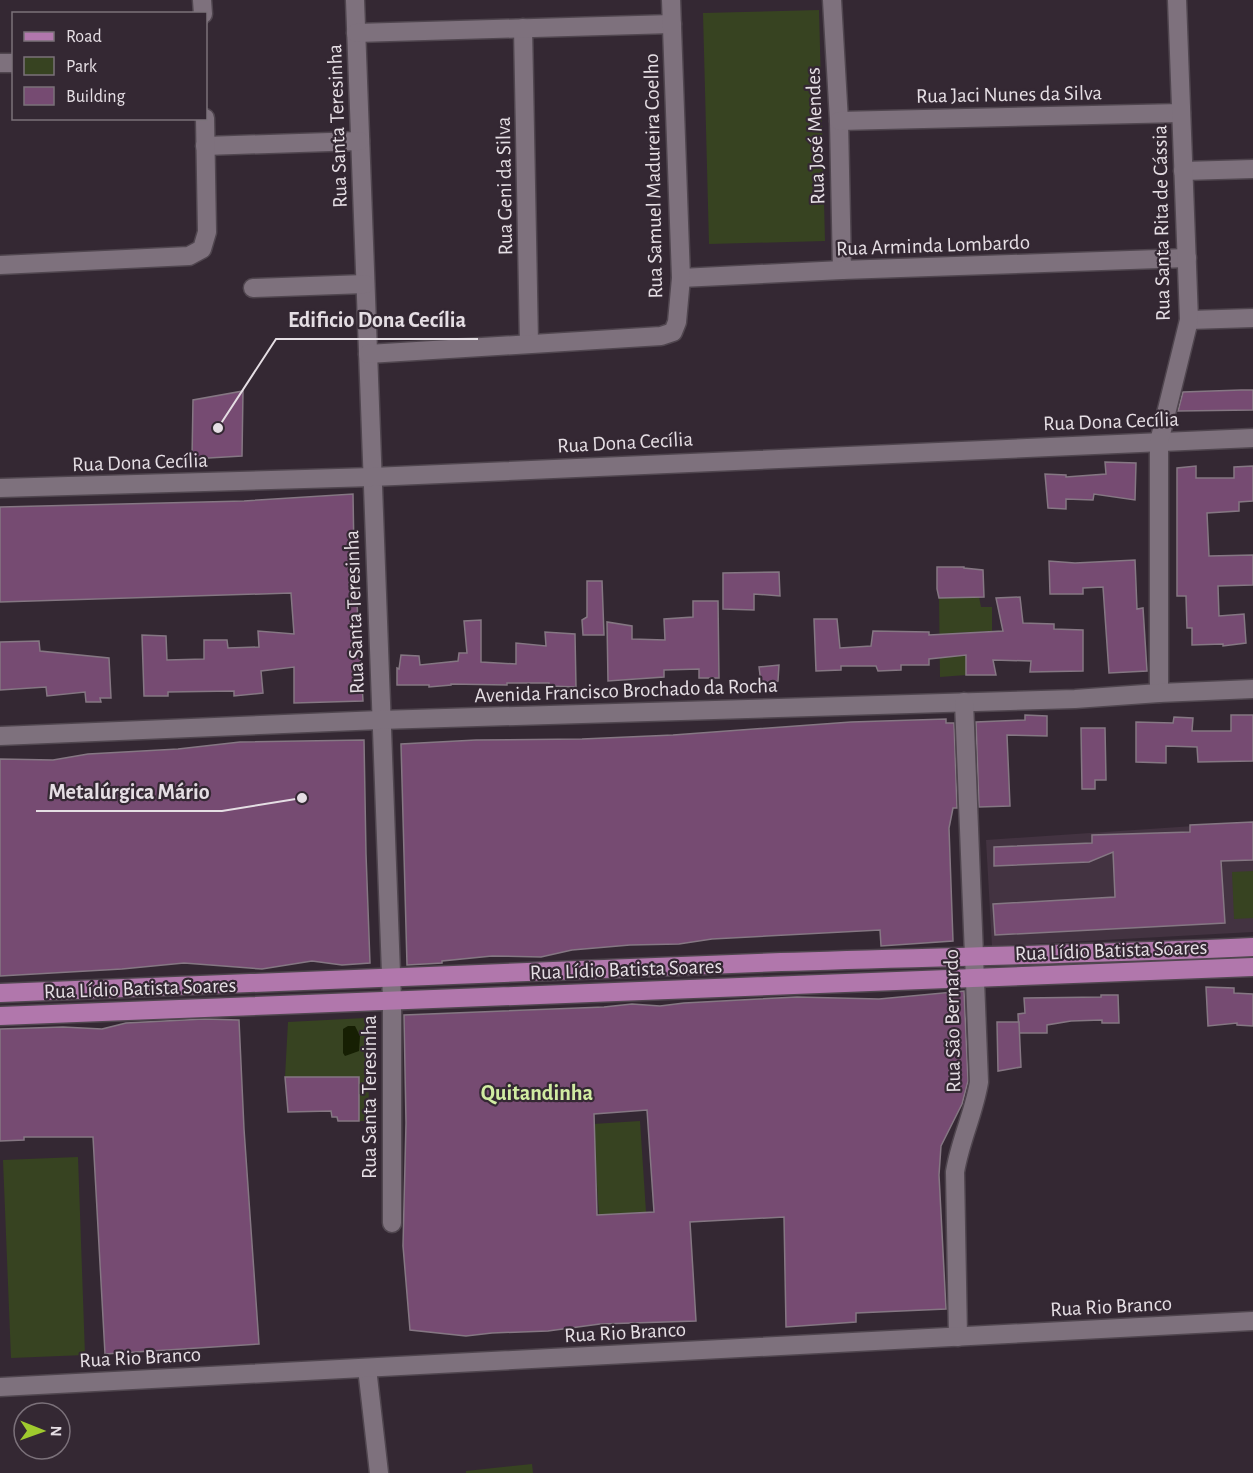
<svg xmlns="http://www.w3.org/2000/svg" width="1253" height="1473" font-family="'Alegreya Sans',sans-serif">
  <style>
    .built { fill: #433341 }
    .green { fill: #374321 }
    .water { fill: #161f03 }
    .building { fill: #764b72; stroke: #857783; stroke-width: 1.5; fill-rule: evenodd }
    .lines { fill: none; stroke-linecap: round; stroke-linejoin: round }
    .minor-casing { stroke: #50464f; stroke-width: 21 }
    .major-casing { stroke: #50464f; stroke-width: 21 }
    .minor { stroke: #7e717d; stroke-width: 18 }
    .major { stroke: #b177ac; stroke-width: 18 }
    .labels { text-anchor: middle; stroke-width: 4.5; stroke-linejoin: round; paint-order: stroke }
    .street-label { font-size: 21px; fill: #e5dee4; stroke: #342833 }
    .neighbourhood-label { font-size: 22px; font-weight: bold; fill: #d1eca2; stroke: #342833 }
    .leader { fill: none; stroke: #e5dee4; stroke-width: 2 }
    .callout-dot { fill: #e5dee4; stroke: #342833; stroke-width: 2 }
    .callout-label { font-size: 22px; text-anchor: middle; font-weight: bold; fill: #e5dee4; stroke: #342833; stroke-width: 4.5; stroke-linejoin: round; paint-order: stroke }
  </style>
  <rect width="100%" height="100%" fill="#342833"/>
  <!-- built -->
  <polygon class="built" points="1253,822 1253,932 992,946 986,840"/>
  <!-- green -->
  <g class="green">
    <polygon points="819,10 825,241 709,244 703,13"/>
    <polygon points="979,597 981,607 992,607 992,631 953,633 953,656 966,655 966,675 940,677 939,598"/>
    <polygon points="1253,871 1253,918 1234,919 1232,872"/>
    <polygon points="365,1018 370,1121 359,1121 359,1077 285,1077 288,1022"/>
    <polygon points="640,1121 646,1212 599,1215 593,1124"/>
    <polygon points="78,1157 85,1355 11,1358 3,1160"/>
    <polygon points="532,1464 533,1473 466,1473 466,1471"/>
  </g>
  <!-- water -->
  <polygon class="water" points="348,1026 355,1026 360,1036 359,1051 345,1056 343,1053 343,1029"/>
  <!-- building -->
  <g class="building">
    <polygon points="1241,390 1253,390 1253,410 1178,411 1183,392"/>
    <polygon points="243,391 242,456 192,459 193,400"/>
    <polygon points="1105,462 1136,463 1135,500 1094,494 1093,500 1066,499 1066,509 1048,508 1045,474 1066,475 1066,477 1106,474"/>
    <polygon points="1196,466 1196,478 1234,478 1234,467 1253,466 1253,501 1239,502 1239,511 1207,513 1209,556 1253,555 1253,585 1218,586 1219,616 1244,614 1246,643 1223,646 1223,644 1192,645 1192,628 1187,628 1186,596 1177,596 1177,468"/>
    <polygon points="353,494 354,554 363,701 294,703 294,667 261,671 263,693 234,696 234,691 168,692 168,696 144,696 142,635 166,636 167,660 204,659 204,640 227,640 228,648 259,647 258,631 294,634 291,593 0,602 0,507 244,501"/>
    <polygon points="1135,560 1137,609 1143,608 1147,671 1109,673 1103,587 1083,588 1083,594 1050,594 1049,561 1075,563"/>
    <polygon points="937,567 964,567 964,568 983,570 984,597 939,598 937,589"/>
    <polygon points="779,572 780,596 754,594 754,610 723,609 723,573"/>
    <polygon points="587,581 602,581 604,635 583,635 582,620 587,617"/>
    <polygon points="1020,597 1023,623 1054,624 1054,629 1083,630 1083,671 1030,672 1031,661 993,660 996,675 966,675 966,655 929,659 929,665 901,665 901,670 878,671 876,666 841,666 841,670 816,671 814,619 837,619 840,648 871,646 873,631 929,632 929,635 1003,631 996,598"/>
    <polygon points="693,601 718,601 719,678 699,678 699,669 664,670 664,677 608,681 607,622 632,626 632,639 665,640 664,619 693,617"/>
    <polygon points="481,620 481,662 516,664 516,643 546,646 545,632 575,634 576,687 549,686 549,683 507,683 507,685 451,684 451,685 429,687 429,685 397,685 397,668 399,669 401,655 419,656 420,665 458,661 459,653 467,653 464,621"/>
    <polygon points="39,641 40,651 109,658 111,698 100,698 101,702 86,702 85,692 47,696 46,687 0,690 0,642"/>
    <polygon points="779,665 778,681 761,683 759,667"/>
    <polygon points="1025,715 1047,716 1047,736 1007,735 1010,806 979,807 976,722 1025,720"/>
    <polygon points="1231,715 1253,715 1253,761 1198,762 1197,747 1166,746 1166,763 1136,762 1136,722 1173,723 1174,717 1193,718 1192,731 1231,731"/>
    <polygon points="946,719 946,723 954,723 957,808 953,808 949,828 953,941 881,946 880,930 712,939 679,944 630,945 572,950 541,957 492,956 442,961 442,963 407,965 401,744 476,740 582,739 673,735 851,722"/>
    <polygon points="1081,728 1105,728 1106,780 1095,780 1095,789 1082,789"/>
    <polygon points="364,740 366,854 370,963 342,965 312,961 262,969 184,963 122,969 0,976 0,759 53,760 88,754 178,749 240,742"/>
    <polygon points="1253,822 1253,860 1221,861 1225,923 995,935 993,904 1115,897 1113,852 1089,862 994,866 994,847 1092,843 1092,835 1190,832 1190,825"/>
    <polygon points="1206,987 1234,988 1234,993 1253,994 1253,1026 1237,1025 1237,1023 1208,1026"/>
    <path d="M964,991L968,1081L962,1104L941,1146L939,1175L946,1309L856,1313V1322L786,1327L784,1217L690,1222L696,1321L600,1324L548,1331L492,1333L466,1336L410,1330L403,1246L406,1123L404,1015L604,1007L632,1004L660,1006L684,1003L797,997L879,999ZM647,1110L654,1212L597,1215L594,1114Z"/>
    <polygon points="1101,995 1118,995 1119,1023 1102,1023 1102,1020 1071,1021 1047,1025 1047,1033 1019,1033 1018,1014 1025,1013 1024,998 1101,997"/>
    <polygon points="204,1019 239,1020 244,1129 259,1344 105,1354 93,1137 24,1137 24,1140 0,1141 0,1029 63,1027 102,1029 126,1023"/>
    <polygon points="997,1022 1019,1022 1021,1067 998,1071"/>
    <polygon points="285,1077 359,1077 359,1121 338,1121 337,1117 332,1117 331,1111 288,1112"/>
  </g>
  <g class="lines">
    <defs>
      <g id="minor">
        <polyline points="202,0 203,14"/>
        <polyline points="355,0 392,1000 392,1223"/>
        <polyline points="832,0 839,121 842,270"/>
        <polyline points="523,28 529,343"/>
        <polyline points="356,33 672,24"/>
        <polyline points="0,63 14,63"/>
        <polyline points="839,121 1181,113"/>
        <polyline points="205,146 360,141"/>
        <polyline points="1183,171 1253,169"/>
        <polyline points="0,265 189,256 202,249 207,232 205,118"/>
        <polyline points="681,278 842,270 1187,258"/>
        <polyline points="253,288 365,284"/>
        <polyline points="1189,320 1253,318"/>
        <polyline points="368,354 661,336 673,332 677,322 681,278 671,0"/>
        <polyline points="0,488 372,477 1253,438"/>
        <polyline points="1159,693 1159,442 1189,320 1177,0"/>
        <polyline points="0,736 380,720 1075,699 1159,693 1253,689"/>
        <path d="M958,1337L955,1172C960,1141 974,1113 979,1082L964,702"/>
        <polyline points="367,1368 379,1473"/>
        <polyline points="0,1387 1253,1321"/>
      </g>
      <g id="major">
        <path d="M0,993C260,982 520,971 781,962C938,957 1096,954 1253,947"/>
        <polyline points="0,1016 1253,967"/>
      </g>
    </defs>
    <!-- minor casing -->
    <use href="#minor" class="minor-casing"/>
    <!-- major casing -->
    <use href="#major" class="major-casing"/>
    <!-- minor -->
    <use href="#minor" class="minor"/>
    <!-- major -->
    <use href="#major" class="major"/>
  </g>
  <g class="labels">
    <!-- street labels -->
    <g class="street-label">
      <text transform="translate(1009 94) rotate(-1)" y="7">Rua Jaci Nunes da Silva</text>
      <text transform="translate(337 126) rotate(-92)" y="7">Rua Santa Teresinha</text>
      <text transform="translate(815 136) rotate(-92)" y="7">Rua José Mendes</text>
      <text transform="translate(653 176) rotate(-91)" y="7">Rua Samuel Madureira Coelho</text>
      <text transform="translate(504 186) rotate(-91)" y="7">Rua Geni da Silva</text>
      <text transform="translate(1161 223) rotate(-91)" y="7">Rua Santa Rita de Cássia</text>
      <text transform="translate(933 245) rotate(-2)" y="7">Rua Arminda Lombardo</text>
      <text transform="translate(1111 421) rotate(-2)" y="7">Rua Dona Cecília</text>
      <text transform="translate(625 442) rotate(-3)" y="7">Rua Dona Cecília</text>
      <text transform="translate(140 462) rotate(-2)" y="7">Rua Dona Cecília</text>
      <text transform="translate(354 612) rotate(-92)" y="7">Rua Santa Teresinha</text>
      <text transform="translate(626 690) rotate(-2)" y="7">Avenida Francisco Brochado da Rocha</text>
      <text transform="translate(1111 950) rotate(-2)" y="7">Rua Lídio Batista Soares</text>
      <text transform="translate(626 969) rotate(-2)" y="7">Rua Lídio Batista Soares</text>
      <text transform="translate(140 988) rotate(-2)" y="7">Rua Lídio Batista Soares</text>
      <text transform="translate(952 1021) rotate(-91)" y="7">Rua São Bernardo</text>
      <text transform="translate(369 1097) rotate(-90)" y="7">Rua Santa Teresinha</text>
      <text transform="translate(1111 1306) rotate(-3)" y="7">Rua Rio Branco</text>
      <text transform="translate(625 1332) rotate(-3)" y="7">Rua Rio Branco</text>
      <text transform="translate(140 1357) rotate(-3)" y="7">Rua Rio Branco</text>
    </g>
    <!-- neighbourhood labels -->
    <g class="neighbourhood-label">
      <text x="537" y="1100">Quitandinha</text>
    </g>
  </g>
  <!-- callouts -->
  <path class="leader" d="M218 428L276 339H478M302 798L222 811H36"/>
  <g class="callout-dot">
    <circle cx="218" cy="428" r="6"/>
    <circle cx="302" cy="798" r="6"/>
  </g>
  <g class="callout-label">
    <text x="377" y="327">Edificio Dona Cecília</text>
    <text x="129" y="799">Metalúrgica Mário</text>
  </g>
  <!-- legend -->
  <rect x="12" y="12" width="195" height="108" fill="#342833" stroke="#7b717a" stroke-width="1.5"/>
  <rect x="24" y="32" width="30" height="9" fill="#b177ac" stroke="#7b717a" stroke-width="1.5"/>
  <text x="66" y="42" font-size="18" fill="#e5dee4">Road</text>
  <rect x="24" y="57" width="30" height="18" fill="#374321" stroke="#7b717a" stroke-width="1.5"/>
  <text x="66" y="72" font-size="18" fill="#e5dee4">Park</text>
  <rect x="24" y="87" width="30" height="18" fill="#764b72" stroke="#7b717a" stroke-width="1.5"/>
  <text x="66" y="102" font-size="18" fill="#e5dee4">Building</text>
  <!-- north arrow -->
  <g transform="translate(42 1431) rotate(91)"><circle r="28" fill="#342833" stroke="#7b717a" stroke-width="1.5"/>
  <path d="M0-4.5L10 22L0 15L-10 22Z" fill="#9fca2e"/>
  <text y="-9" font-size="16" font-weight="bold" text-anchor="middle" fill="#e5dee4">N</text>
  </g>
</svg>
